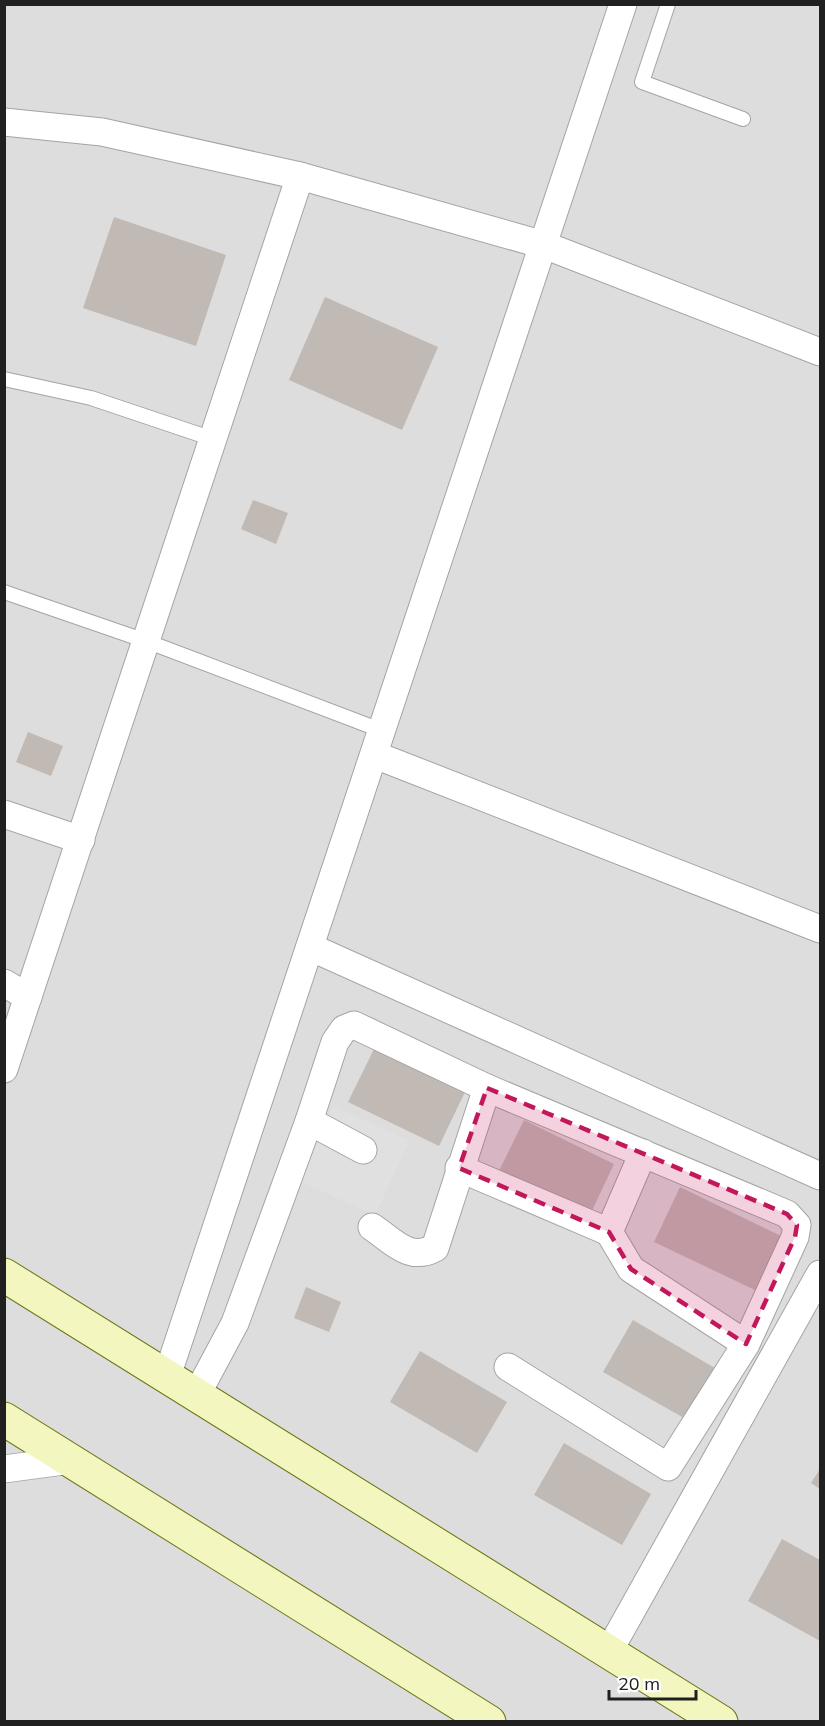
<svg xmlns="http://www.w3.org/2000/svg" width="825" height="1726" font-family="Mulish,sans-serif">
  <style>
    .residential { fill: #dedddd }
    .parking { fill: #e0e0e0 }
    .building { fill: #c0b9b4 }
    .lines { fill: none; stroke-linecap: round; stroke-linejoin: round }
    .lane-casing { stroke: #a4a4a4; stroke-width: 16 }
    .street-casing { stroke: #a4a4a4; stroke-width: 29 }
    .secondary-casing { stroke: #67720c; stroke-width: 35 }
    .lane { stroke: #fff; stroke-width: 14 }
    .street { stroke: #fff; stroke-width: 27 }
    .secondary { stroke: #f3f6bf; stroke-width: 33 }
    .marked { fill: #c2185b; fill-opacity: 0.2; stroke: #c2185b; stroke-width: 4.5; stroke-dasharray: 12 8; stroke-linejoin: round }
  </style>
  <rect width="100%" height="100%" fill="#f0ede7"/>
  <!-- residential -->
  <rect class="residential" x="5" y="5" width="815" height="1716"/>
  <!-- parking -->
  <polygon class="parking" points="333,1106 410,1141 375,1215 299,1181"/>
  <!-- building -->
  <g class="building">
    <polygon points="114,217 226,255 196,346 83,308"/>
    <polygon points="325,297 438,347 402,430 289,380"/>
    <polygon points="253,500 288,513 276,544 241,529"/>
    <polygon points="28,732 63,746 51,776 16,762"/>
    <polygon points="374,1049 465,1092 439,1146 348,1102"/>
    <polygon points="524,1120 614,1164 589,1217 498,1173"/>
    <polygon points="680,1187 783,1237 757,1291 654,1242"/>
    <polygon points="306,1287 341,1302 329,1332 294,1318"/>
    <polygon points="633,1320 720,1371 691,1422 603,1372"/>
    <polygon points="420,1351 507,1402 477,1453 390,1402"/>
    <polygon points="564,1443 651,1494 622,1545 534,1495"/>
    <polygon points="820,1469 820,1489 811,1483"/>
    <polygon points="782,1539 820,1560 820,1641 748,1601"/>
  </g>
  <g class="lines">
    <defs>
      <g id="lane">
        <polyline points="668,4 642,82 743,119"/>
        <polyline points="4,379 91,398 213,439"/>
        <polyline points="4,592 146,641 383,731"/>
      </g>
      <g id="street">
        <polyline points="4,122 102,132 300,176 544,245 820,352"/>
        <polyline points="375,755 820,929"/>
        <polyline points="4,814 81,840"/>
        <polyline points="310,947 820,1176"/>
        <polyline points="4,983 28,997"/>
        <polyline points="4,1069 300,176"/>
        <polyline points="309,1121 363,1150"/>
        <polyline points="459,1168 609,1232 643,1153"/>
        <path d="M372,1227C393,1241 409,1262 435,1248L487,1088"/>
        <polyline points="609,1232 631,1269 746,1344"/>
        <polyline points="167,1376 623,4"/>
        <polyline points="197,1394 235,1323 309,1121 335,1042 344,1029 354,1025 487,1088 787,1214 797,1225 795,1237 746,1344 668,1467 508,1367"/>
        <polyline points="4,1469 71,1460"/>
        <polyline points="609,1651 820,1274"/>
      </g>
      <g id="secondary">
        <polyline points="4,1275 721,1722"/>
        <polyline points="4,1419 489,1722"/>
      </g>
    </defs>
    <!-- lane casing -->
    <use href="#lane" class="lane-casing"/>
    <!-- street casing -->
    <use href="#street" class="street-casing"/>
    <!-- secondary casing -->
    <use href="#secondary" class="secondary-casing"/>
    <!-- lane -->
    <use href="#lane" class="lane"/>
    <!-- street -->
    <use href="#street" class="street"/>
    <!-- secondary -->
    <use href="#secondary" class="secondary"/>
  </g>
  <!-- marked area -->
  <path class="marked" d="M487,1088L787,1214L797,1225L795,1237L746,1344L631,1269L609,1232L459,1168Z"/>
  <!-- border -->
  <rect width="825" height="1726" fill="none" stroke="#202020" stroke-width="12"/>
  <!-- scale -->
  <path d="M609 1690v9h87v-9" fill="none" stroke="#202020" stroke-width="3"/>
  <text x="618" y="1690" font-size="18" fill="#202020" stroke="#ffffff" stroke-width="4.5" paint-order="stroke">20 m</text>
</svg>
